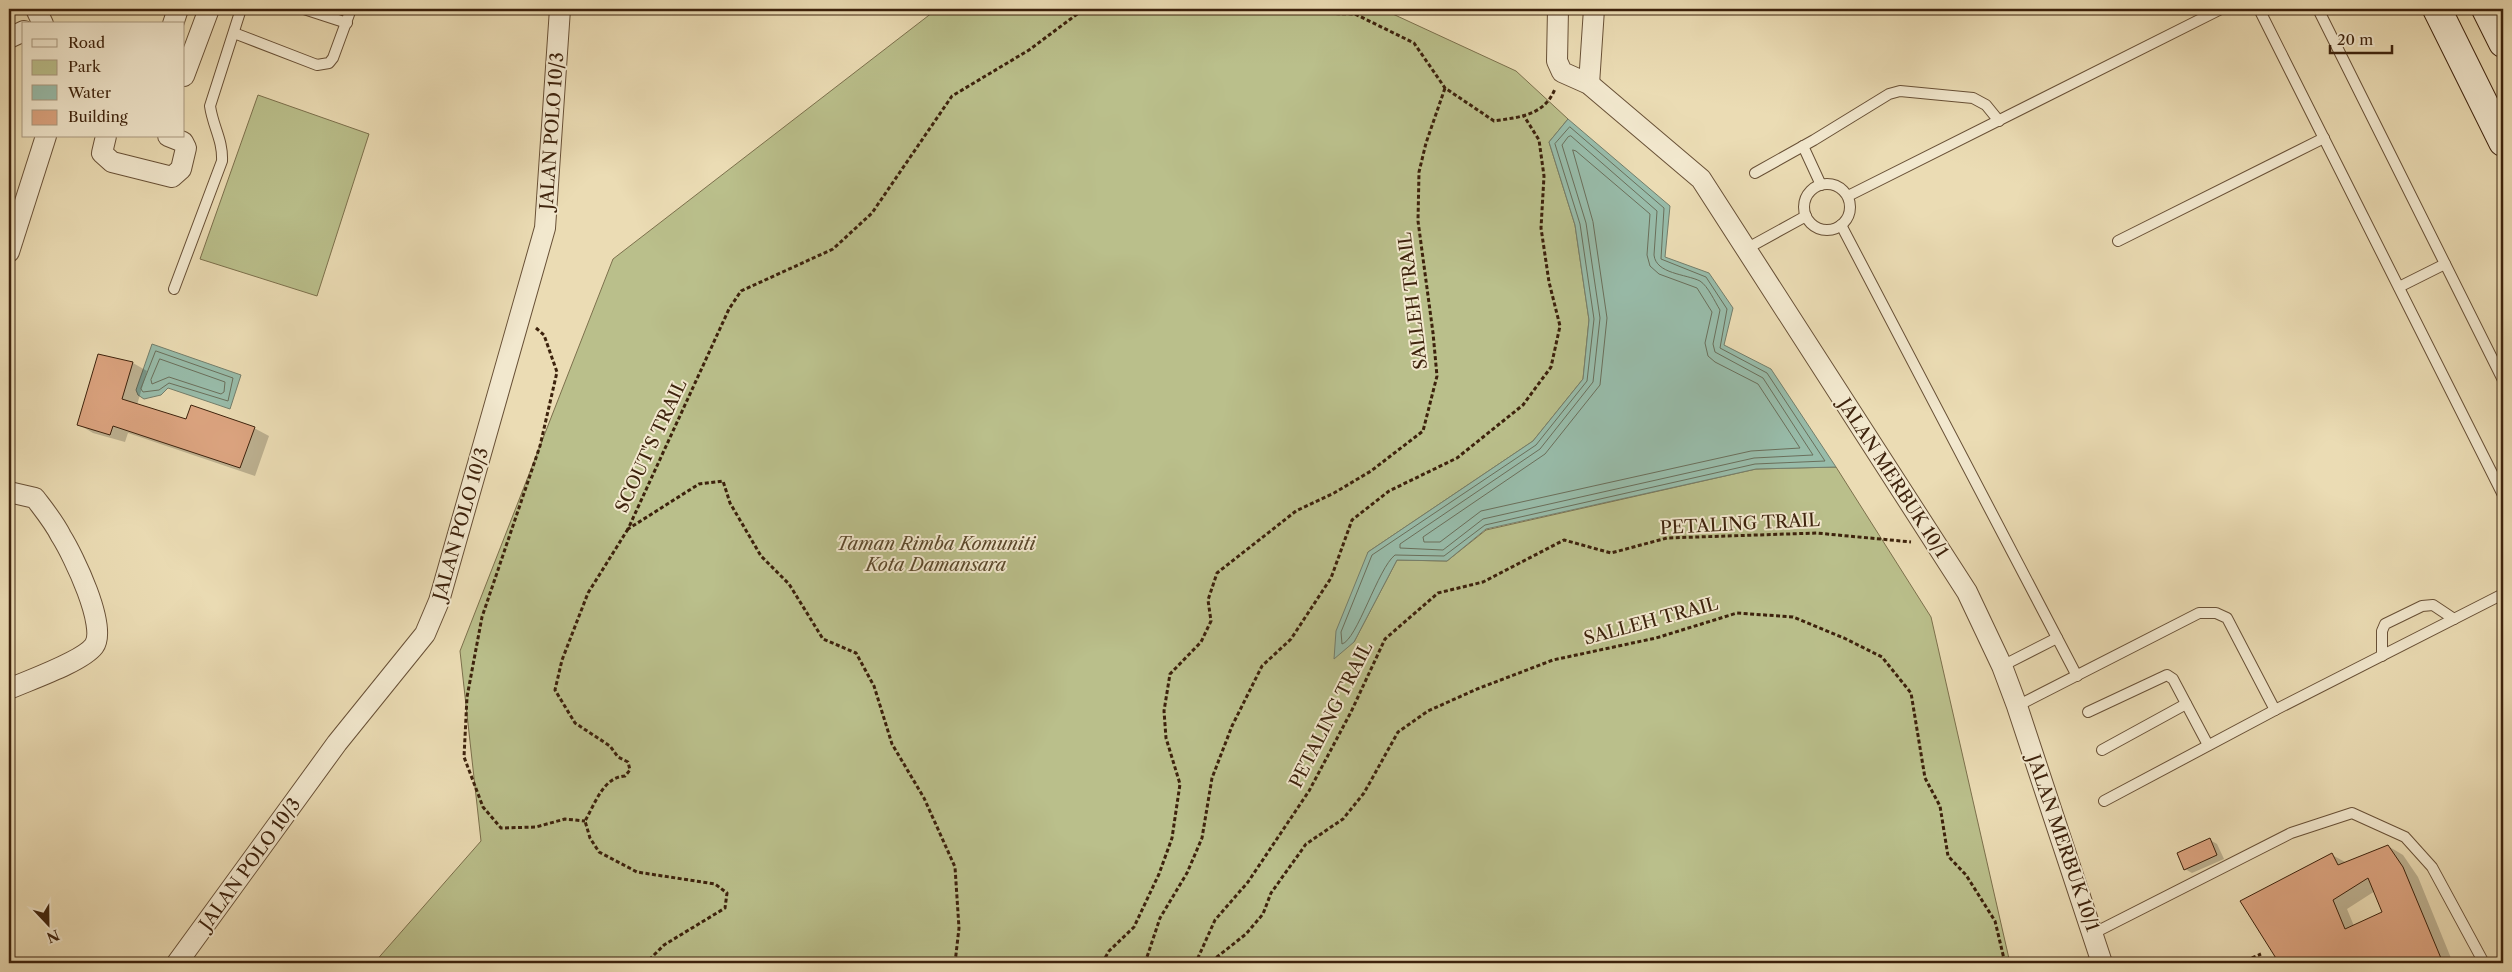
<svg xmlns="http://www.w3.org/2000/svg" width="2512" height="972" font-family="'Libre Caslon Text',serif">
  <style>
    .green { fill: #babf8b; stroke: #7c704c }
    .water { fill: #98bcaa; stroke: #747e6b }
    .shadow { fill: #0003; fill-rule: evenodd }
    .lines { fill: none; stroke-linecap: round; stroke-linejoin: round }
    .shore { stroke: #6a6f5b; stroke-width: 1 }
    .building { fill: #dca480; stroke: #3d220c; fill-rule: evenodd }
    .service-casing { stroke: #685036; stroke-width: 12 }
    .minor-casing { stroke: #685036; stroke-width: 22 }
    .secondary-casing { stroke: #3d220c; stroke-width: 30 }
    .path { stroke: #3d220c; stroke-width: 3; stroke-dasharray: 4 2.5; stroke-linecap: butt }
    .service { stroke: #f2e8ce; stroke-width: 10 }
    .minor { stroke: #f2e8ce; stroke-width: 20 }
    .secondary { stroke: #f2e8ce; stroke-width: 28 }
    .labels { text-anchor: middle; stroke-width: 4; stroke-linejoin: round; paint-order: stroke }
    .street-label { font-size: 18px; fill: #3d220c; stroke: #f2e8ce }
    .park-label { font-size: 18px; font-style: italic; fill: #5c492c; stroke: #f2e8ce }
  </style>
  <rect width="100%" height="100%" fill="#ebdcb4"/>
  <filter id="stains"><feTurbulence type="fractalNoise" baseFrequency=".004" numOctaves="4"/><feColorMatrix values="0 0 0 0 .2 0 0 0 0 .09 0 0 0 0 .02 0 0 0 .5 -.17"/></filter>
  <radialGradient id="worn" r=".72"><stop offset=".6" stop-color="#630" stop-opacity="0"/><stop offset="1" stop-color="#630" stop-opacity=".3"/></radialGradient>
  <!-- green -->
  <g class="green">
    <polygon points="937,9 1382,9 1516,71 1568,119 1549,142 1575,225 1589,320 1583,379 1533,441 1368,552 1354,642 1397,560 1447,561 1486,530 1756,469 1836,467 1931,617 2010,963 374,963 481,841 460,651 613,259"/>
    <polygon points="258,95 369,134 317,296 200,259"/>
  </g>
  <!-- water -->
  <g class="water">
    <polygon points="1568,119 1670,206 1665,257 1709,273 1733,308 1724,345 1771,369 1836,467 1756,469 1486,529 1447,561 1397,560 1354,642 1334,659 1336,631 1368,552 1533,441 1583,379 1589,320 1575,225 1549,142"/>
    <polygon points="152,344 241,375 230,409 168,388 161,395 144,399 138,395 136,390"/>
  </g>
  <!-- shadow -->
  <g class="shadow">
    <polygon points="133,363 147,371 137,405 187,421 254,428 269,436 255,476 128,433 125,442 93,433 78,424"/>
    <polygon points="2210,840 2217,844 2224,859 2192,873 2185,869"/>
    <path d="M2388,846L2403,855L2418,877L2453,963H2271L2278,959L2332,855L2347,863ZM2375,891L2384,912L2354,926L2347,909Z"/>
  </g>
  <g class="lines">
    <!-- shore -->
    <g class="shore">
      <path d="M1570,127L1664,208L1661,259L1706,277L1727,309L1720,348L1767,373L1825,461L1755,464L1485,525L1444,556L1395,555C1378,568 1357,640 1342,644L1341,632L1372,555L1536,445L1587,381L1594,319L1580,224L1555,144Z"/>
      <path d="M1571,136L1657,211L1654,255C1656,274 1686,274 1700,281C1708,286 1715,302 1720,310L1713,344L1715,352L1763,378L1813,455L1754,458L1483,519L1443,550L1400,548V544L1540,449L1593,382L1600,318L1586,223L1562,145L1568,137Z"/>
      <polygon points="1573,150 1576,151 1650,214 1647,255 1650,266 1659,274 1697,288 1712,312 1705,343 1708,356 1715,362 1758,384 1800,448 1751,451 1481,511 1440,542 1424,542 1423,537 1545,454 1600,385 1607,318 1593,222"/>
      <polygon points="156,351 233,378 228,401 169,383 159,390 143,392 141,389"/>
      <polygon points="160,359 225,382 224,392 221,394 169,377 152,384 151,380"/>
    </g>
  </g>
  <!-- building -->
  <g class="building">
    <polygon points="98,354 133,362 122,399 186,419 191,405 255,427 240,468 113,426 110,435 77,425"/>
    <polygon points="2210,838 2217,855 2184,870 2177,853"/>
    <path d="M2388,845L2403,867L2443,963H2279L2240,901L2332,853L2338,865ZM2368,878L2382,912L2345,929L2333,900Z"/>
  </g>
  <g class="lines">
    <defs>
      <g id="service">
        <polyline points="304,9 347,23"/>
        <polyline points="2259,9 2503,495"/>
        <polyline points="2318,9 2503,380"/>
        <polyline points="234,33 317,65 329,63 333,58 351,9"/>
        <polyline points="1803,146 1821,185"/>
        <polyline points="1755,173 1814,140 1889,94 1900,91 1973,98 1986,105 1999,121"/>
        <circle cx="1827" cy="207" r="23"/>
        <polyline points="1848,196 2221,9"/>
        <polyline points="1841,225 2077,676"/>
        <polyline points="2118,241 2324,138"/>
        <polyline points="1746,249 1806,216"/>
        <polyline points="2399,287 2445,264"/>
        <path d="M174,289L222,161C223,140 213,127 210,106L241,9"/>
        <polyline points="2382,656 2382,631 2385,624 2422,606 2433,605 2454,619"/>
        <polyline points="2002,666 2057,638"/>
        <polyline points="2017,706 2199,613 2216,613 2227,618 2275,710 2503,594"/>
        <polyline points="2088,712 2167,675 2173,679 2208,745"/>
        <polyline points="2102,750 2186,704"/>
        <polyline points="2104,801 2275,710"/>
        <polyline points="2094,933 2291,833 2352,813 2405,837 2432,867 2484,963"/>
      </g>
      <g id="minor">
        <polyline points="36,9 43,24"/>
        <polyline points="1558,9 1557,61 1562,72 1589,84 1701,179 1967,592 2002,666 2017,706 2102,963"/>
        <polyline points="173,24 178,9"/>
        <polyline points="9,38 24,31"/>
        <polyline points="184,76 209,9"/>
        <polyline points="1589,84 1594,9"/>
        <polyline points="106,136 102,153 112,162 172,177 181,169 186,148 183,142 168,136"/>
        <polyline points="9,252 46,136"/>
        <path d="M9,492L35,498C44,510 54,522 61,536C73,555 108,627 94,646C82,662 29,680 9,689"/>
        <polyline points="177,963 337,743 425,634 439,601 545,228 560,9"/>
      </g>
      <g id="secondary">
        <polyline points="2437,9 2503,142"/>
        <polyline points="2486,9 2503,43"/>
      </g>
    </defs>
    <!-- service casing -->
    <use href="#service" class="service-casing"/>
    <!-- minor casing -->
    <use href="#minor" class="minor-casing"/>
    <!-- secondary casing -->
    <use href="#secondary" class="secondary-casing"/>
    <!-- path -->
    <g class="path">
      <path d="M1265,9L1270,12L1355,14L1414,43L1445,88L1494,121C1519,117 1544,116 1555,89"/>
      <polyline points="536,328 544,335 557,372 540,446 482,617 467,697 464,757 483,807 501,828 536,827 565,819 585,821"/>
      <path d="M628,529L588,593L562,660L555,690L575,723L610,746L618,757L628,762L630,770L625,776C603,777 595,804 585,821L590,838L599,852L637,872L715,884L727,893L725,908L664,945L646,963"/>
      <polyline points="955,963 959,928 955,867 924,798 892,744 874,686 856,653 823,639 789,584 761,556 730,503 723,481 699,484 628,529 729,309 741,291 833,249 872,213 952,96 1029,50 1084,9"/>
      <polyline points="1102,963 1109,951 1134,927 1159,874 1172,838 1180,784 1166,738 1164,711 1170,674 1201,642 1211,621 1208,600 1217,573 1296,511 1334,493 1371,471 1423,431 1437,376 1433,333 1418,221 1419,172 1426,143 1445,88"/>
      <polyline points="1145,963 1160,918 1187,873 1202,838 1212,778 1232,726 1262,666 1291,639 1331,578 1352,520 1389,491 1457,458 1523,405 1551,367 1560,326 1549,282 1541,228 1544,176 1539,140 1524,116"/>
      <polyline points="1193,963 1197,960 1215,920 1248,882 1309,791 1351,712 1385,639 1438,593 1483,582 1564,540 1611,553 1667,538 1817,533 1911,542"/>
      <polyline points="1213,963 1217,957 1246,934 1263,914 1271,893 1306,844 1343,819 1364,793 1398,732 1428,711 1477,689 1553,660 1656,638 1737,613 1793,617 1844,638 1882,657 1911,693 1925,778 1940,806 1948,856 1966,875 1995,921 2005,963"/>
      <polyline points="2240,963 2261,954"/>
    </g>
    <!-- service -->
    <use href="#service" class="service"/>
    <!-- minor -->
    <use href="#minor" class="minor"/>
    <!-- secondary -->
    <use href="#secondary" class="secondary"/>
  </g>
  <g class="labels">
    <!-- street labels -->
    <g class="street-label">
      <text transform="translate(552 131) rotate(-86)" y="6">JALAN POLO 10/3</text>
      <text transform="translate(1413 301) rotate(-97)" y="6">SALLEH TRAIL</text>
      <text transform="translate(651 446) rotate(-65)" y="6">SCOUT'S TRAIL</text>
      <text transform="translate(1893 478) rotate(57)" y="6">JALAN MERBUK 10/1</text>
      <text transform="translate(461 524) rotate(-74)" y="6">JALAN POLO 10/3</text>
      <text transform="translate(1740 524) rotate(-3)" y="6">PETALING TRAIL</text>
      <text transform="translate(1651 621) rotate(-15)" y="6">SALLEH TRAIL</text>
      <text transform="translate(1331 715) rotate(-63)" y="6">PETALING TRAIL</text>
      <text transform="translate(2063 843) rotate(71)" y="6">JALAN MERBUK 10/1</text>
      <text transform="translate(250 864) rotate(-54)" y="6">JALAN POLO 10/3</text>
    </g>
    <!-- park labels -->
    <g class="park-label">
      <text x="936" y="550">Taman Rimba Komuniti<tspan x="936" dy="21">Kota Damansara</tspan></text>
    </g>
  </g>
  <!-- margin -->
  <rect width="2512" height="972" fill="none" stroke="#ebdcb4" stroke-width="30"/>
  <rect x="10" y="10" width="2492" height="952" fill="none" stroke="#3d220c" stroke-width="2.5"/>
  <rect x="15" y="15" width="2482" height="942" fill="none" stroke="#3d220c"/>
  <!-- legend -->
  <rect x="22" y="22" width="162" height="115" fill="#f2e8ce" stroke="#aa9980"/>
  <rect x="32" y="39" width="25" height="8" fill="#f2e8ce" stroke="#aa9980"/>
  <text x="68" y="48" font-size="15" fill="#3d220c">Road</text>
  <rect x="32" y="60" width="25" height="15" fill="#babf8b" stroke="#aa9980"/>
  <text x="68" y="72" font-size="15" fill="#3d220c">Park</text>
  <rect x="32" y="85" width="25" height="15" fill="#98bcaa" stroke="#aa9980"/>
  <text x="68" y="98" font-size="15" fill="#3d220c">Water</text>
  <rect x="32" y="110" width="25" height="15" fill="#dca480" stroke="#aa9980"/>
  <text x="68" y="122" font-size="15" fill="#3d220c">Building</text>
  <!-- north arrow -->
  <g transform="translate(48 924) rotate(158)" stroke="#f2e8ce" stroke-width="4" paint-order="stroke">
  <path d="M0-4L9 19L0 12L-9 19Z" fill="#3d220c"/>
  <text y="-8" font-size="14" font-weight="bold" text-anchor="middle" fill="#3d220c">N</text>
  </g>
  <!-- scale -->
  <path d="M2330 45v8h62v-8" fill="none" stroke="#3d220c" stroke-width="2.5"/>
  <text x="2337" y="45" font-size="15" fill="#3d220c" stroke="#f2e8ce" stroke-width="4" paint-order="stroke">20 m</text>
  <rect width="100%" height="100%" filter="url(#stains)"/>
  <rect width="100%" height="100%" fill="url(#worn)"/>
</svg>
